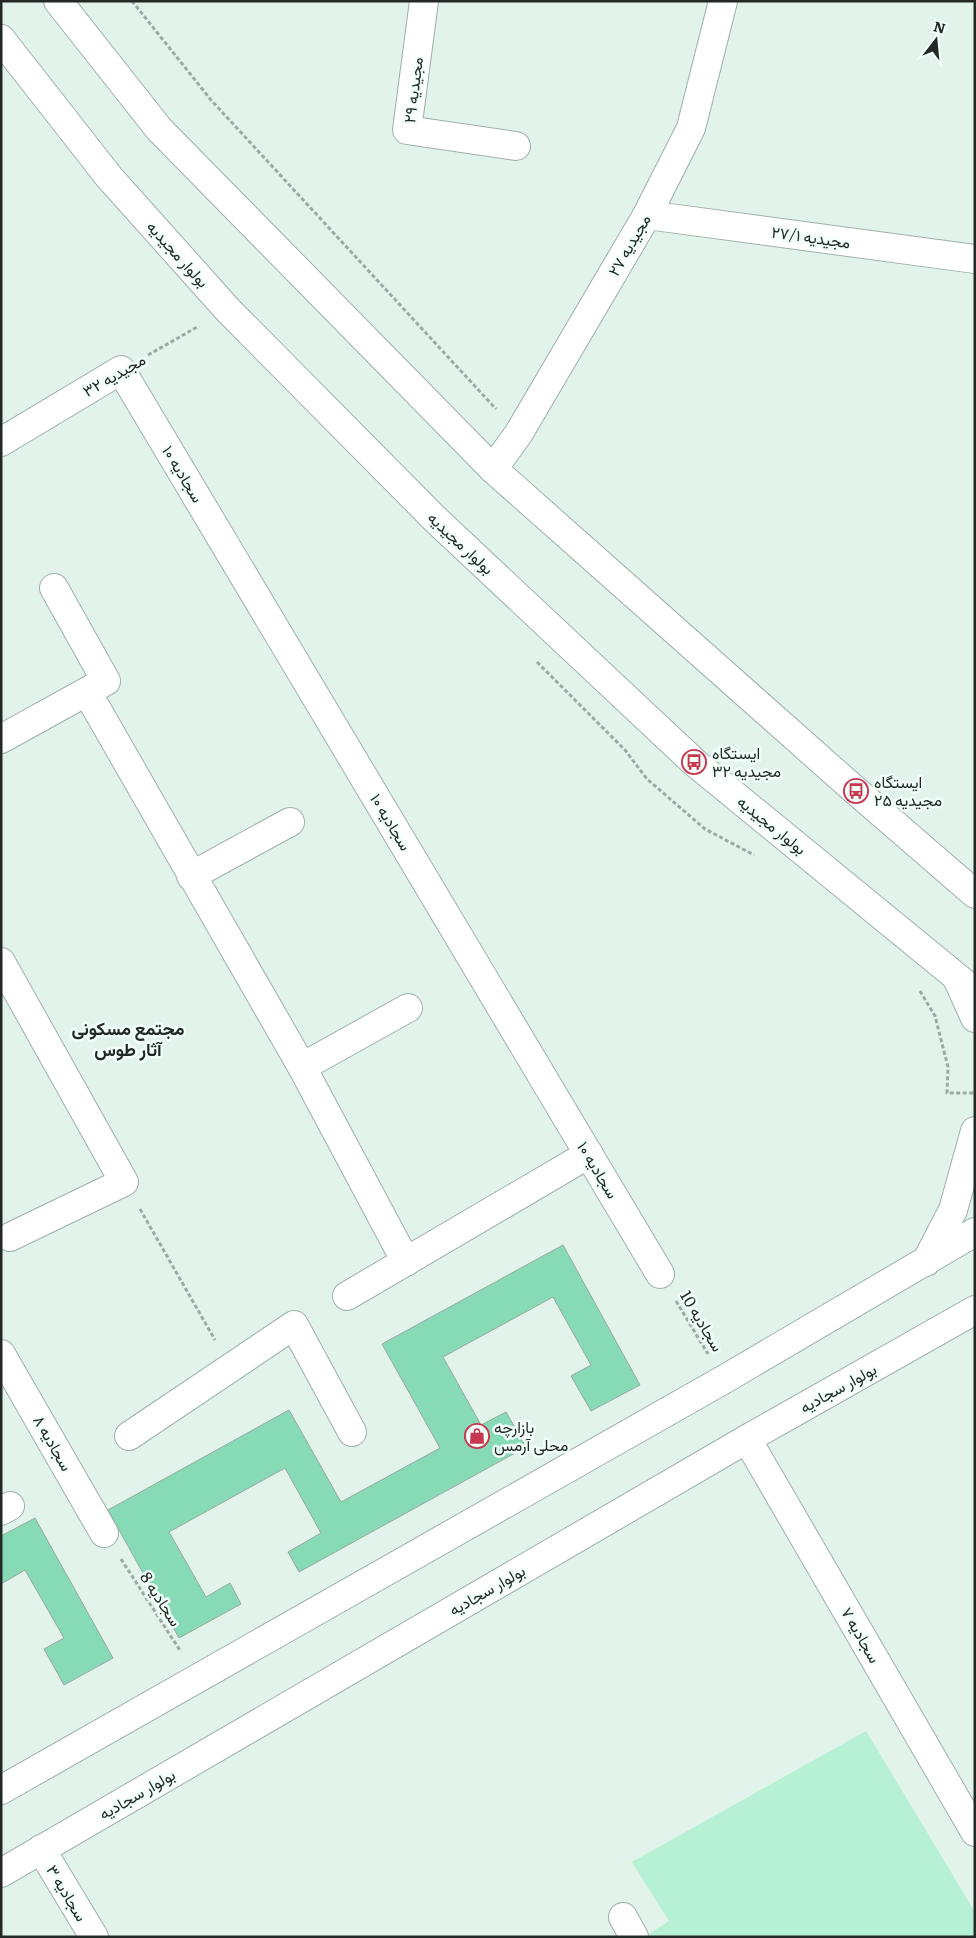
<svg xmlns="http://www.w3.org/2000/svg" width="976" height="1938" font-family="Literata,Vazirmatn,serif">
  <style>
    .green { fill: #b6f0d5 }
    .building { fill: #86dab6; stroke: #99a9a1 }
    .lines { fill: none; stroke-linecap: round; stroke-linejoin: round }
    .minor-casing { stroke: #9fb0a8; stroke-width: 30 }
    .secondary-casing { stroke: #9fb0a8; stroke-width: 30 }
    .path { stroke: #9daaa4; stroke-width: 3; stroke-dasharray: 4 2.5; stroke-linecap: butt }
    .minor { stroke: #fff; stroke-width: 28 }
    .secondary { stroke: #fff; stroke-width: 28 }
    .labels { text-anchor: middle; stroke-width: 5; stroke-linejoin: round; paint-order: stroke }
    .street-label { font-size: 16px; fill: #232926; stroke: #f1fff8 }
    .poi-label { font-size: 16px; fill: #232926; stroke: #f1fff8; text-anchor: start }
    .neighbourhood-label { font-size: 18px; font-weight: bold; fill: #232926; stroke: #f1fff8 }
  </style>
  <rect width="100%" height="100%" fill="#e1f3ea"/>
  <!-- green -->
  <polygon class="green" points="866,1731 975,1912 975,1937 650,1937 649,1934 669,1921 632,1862"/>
  <!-- building -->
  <g class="building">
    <polygon points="563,1245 640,1385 591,1411 571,1376 591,1365 553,1297 443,1357 481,1425 506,1412 526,1447 299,1572 288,1552 321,1533 285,1468 169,1532 206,1597 230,1583 241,1604 179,1638 108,1510 289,1410 341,1502 440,1448 382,1344"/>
    <polygon points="35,1518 113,1658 64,1685 44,1649 64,1638 25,1570 1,1584 1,1536"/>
  </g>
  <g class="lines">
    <defs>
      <g id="minor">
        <polyline points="424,1 407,130 516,146"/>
        <polyline points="647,215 975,259"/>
        <polyline points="1,442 121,370 660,1274"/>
        <polyline points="493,469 519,433 647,215 691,128 723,1"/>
        <polyline points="87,692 302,1067 406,1262"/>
        <polyline points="1,739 106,681 54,588"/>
        <polyline points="191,876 290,822"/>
        <polyline points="1,962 124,1182 10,1237"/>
        <polyline points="302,1067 408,1008"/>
        <polyline points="347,1296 589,1154"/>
        <polyline points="1,1354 104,1533"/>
        <polyline points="129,1436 294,1325 352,1432"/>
        <polyline points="747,1439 975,1832"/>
        <polyline points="1,1511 10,1506"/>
        <polyline points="41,1849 94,1937"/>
        <polyline points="623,1917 634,1937"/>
      </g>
      <g id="secondary">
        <polyline points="58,1 159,129 493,469 856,791 975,894"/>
        <polyline points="1,39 109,177 228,310 435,519 694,762 975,992"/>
        <polyline points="957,978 975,1018"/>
        <polyline points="926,1262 953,1210 975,1131"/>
        <polyline points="1,1790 723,1380 975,1232"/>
        <polyline points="1,1873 747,1439 975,1310"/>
      </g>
    </defs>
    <!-- minor casing -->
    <use href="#minor" class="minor-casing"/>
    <!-- secondary casing -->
    <use href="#secondary" class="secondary-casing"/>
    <!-- path -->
    <g class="path">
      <polyline points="132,1 211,100 496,409"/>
      <polyline points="148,355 199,326"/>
      <polyline points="537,662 625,750 647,779 705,829 754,855"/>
      <polyline points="920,991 935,1016 948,1067 947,1093 975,1093"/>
      <polyline points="140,1209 215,1340"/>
      <polyline points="676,1301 708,1354"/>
      <polyline points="121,1559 181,1652"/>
    </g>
    <!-- minor -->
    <use href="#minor" class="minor"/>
    <!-- secondary -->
    <use href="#secondary" class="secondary"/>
  </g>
  <!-- icons -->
  <defs>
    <symbol id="bus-ring" viewBox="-11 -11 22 22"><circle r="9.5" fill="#f1fff8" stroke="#c83752" stroke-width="1.5"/><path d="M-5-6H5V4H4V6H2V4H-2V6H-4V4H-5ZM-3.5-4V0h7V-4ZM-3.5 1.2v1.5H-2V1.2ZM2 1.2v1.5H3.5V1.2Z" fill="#c83752"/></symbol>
    <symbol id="shop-ring" viewBox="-11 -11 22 22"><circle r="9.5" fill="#f1fff8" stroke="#c83752" stroke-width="1.5"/><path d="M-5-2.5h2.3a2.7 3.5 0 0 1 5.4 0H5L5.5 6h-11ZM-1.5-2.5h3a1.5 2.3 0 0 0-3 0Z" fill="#c83752"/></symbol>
  </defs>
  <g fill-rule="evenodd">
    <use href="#bus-ring" x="680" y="748" width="28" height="28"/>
    <use href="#bus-ring" x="842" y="777" width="28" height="28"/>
    <use href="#shop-ring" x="463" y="1422" width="28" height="28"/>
  </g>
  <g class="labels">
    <!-- street labels -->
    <g class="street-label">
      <text transform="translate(413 90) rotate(-83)" y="6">مجیدیه ۲۹</text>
      <text transform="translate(811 237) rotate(8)" y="6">مجیدیه ۲۷/۱</text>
      <text transform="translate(629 245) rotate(-60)" y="6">مجیدیه ۲۷</text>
      <text transform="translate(178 254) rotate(48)" y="6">بولوار مجیدیه</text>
      <text transform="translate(114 375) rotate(-30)" y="6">مجیدیه ۳۲</text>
      <text transform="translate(183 474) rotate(59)" y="6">سجادیه ۱۰</text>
      <text transform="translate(461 543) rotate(43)" y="6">بولوار مجیدیه</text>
      <text transform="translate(391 822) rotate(59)" y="6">سجادیه ۱۰</text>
      <text transform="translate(772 825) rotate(39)" y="6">بولوار مجیدیه</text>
      <text transform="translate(598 1170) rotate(59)" y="6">سجادیه ۱۰</text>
      <text transform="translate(702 1321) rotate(59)" y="6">سجادیه 10</text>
      <text transform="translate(838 1388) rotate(-29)" y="6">بولوار سجادیه</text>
      <text transform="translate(53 1443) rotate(60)" y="6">سجادیه ۸</text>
      <text transform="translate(487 1590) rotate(-30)" y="6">بولوار سجادیه</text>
      <text transform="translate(161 1599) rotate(57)" y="6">سجادیه 8</text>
      <text transform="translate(861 1635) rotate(60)" y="6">سجادیه ۷</text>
      <text transform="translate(137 1794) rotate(-30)" y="6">بولوار سجادیه</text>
      <text transform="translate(67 1893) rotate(59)" y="6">سجادیه ۳</text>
    </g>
    <!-- poi labels -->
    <g class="poi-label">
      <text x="712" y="759">ایستگاه<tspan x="712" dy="18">مجیدیه ۳۲</tspan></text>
      <text x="874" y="788">ایستگاه<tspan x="874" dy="18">مجیدیه ۲۵</tspan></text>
      <text x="494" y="1433">بازارچه<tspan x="494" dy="18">محلی آرمس</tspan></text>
    </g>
    <!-- neighbourhood labels -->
    <g class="neighbourhood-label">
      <text x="128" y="1035">مجتمع مسکونی<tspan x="128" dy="21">آثار طوس</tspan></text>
    </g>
  </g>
  <!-- border -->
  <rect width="976" height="1938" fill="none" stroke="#232926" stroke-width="5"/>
  <!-- north arrow -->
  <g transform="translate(936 40) rotate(16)" stroke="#f1fff8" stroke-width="4" paint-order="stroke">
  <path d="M0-4L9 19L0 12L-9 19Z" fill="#232926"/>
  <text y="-8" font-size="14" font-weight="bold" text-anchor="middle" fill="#232926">N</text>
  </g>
</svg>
